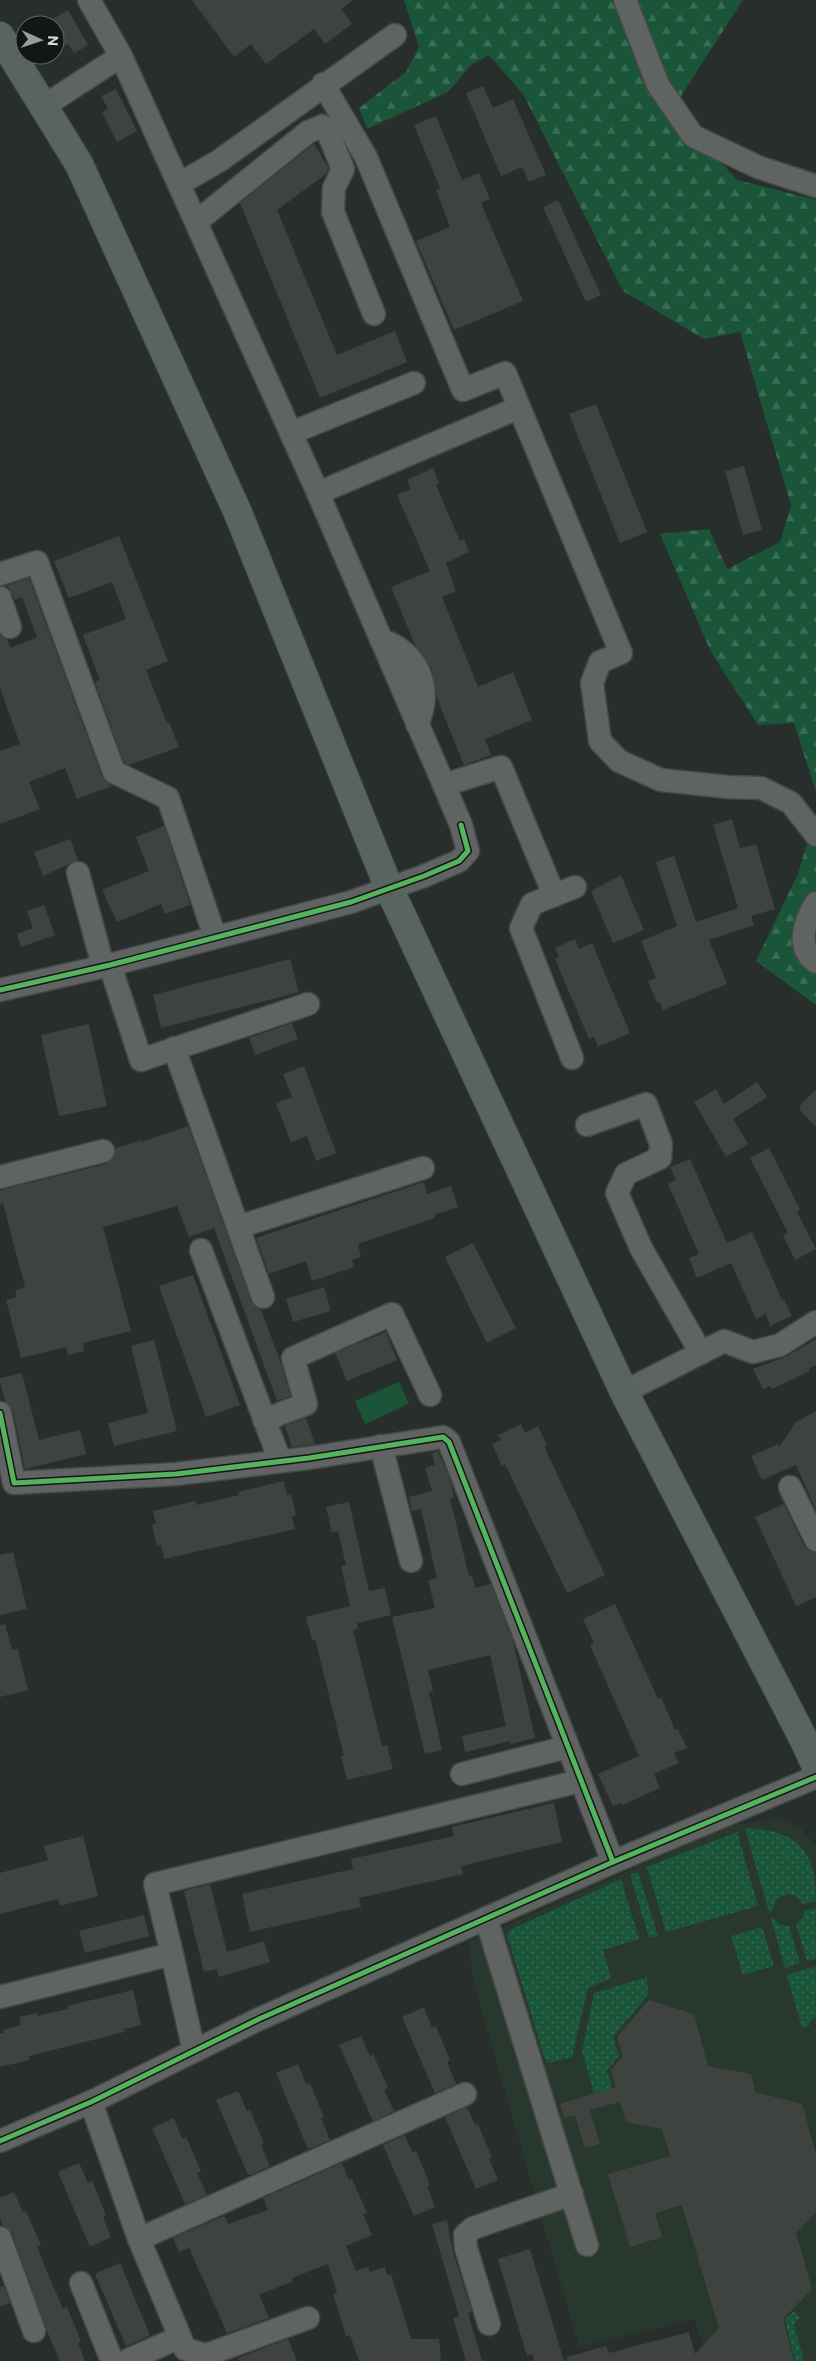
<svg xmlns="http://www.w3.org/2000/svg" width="816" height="2361" font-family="Commissioner,sans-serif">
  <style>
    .built { fill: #29382e }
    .grass { fill: url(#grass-dots) }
    .forest { fill: url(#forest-firs) }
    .garden { fill: #1a5539 }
    .building { fill: #3f4340 }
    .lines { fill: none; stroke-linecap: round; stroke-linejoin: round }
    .minor-casing { stroke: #444946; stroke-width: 25 }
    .major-casing { stroke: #444946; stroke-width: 30 }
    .minor { stroke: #5f6361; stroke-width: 22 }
    .major { stroke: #58655f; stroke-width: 28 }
    .cycleway-casing { stroke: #121714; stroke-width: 8 }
    .cycleway { stroke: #56b35d; stroke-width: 5 }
  </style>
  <defs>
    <pattern id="grass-dots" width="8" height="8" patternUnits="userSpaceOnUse" patternTransform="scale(1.25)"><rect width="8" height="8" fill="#1a5539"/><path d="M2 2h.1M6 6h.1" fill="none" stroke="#3a6d55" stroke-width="1.8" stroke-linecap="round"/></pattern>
    <pattern id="forest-firs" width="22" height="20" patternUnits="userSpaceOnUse" patternTransform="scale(1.25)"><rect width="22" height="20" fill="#1a5539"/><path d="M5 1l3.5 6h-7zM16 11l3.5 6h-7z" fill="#3a6d55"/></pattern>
  </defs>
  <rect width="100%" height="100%" fill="#282e2b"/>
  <!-- built -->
  <polygon class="built" points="783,1819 799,1826 816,1846 816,2361 707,2361 695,2319 579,2347 473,1981 469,1942 724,1828 759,1821"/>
  <!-- grass -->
  <g class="grass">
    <path d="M745,1828C797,1830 816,1849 816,1901L803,1904L796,1896L789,1894L777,1898L772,1911L769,1912Z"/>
    <polygon points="737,1832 758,1906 666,1932 647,1867"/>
    <polygon points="638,1872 658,1936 649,1938 630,1875"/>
    <polygon points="621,1879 639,1939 603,1950 611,1978 588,1988 572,2057 549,2063 545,2060 507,1935 510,1930"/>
    <polygon points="816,1908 816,1959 807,1961 796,1924 803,1918 804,1911"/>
    <polygon points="771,1918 774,1918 780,1925 789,1926 800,1963 785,1968"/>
    <polygon points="762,1927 774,1966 743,1975 731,1936"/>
    <polygon points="816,1966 816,2017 810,2021 809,2026 802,2028 787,1975"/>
    <polygon points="647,1977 648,1995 613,2037 619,2056 607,2070 613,2092 595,2097 582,2051 594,1993"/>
    <polygon points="794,2311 800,2318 794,2324 804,2361 795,2361 785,2320"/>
  </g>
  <!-- forest -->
  <g class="forest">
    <polygon points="404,0 743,0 681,96 702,141 737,180 816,200 816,792 794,723 758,725 711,652 660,534 709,529 727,569 780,542 791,505 740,332 704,339 623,291 523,94 489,55 471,65 448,92 367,129 359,108 406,72 419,47"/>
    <polygon points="816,813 816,1005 756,961 798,874"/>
  </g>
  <!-- garden -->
  <polygon class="garden" points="399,1382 409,1404 365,1424 355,1401"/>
  <!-- building -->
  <g class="building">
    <polygon points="192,0 353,0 341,9 352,24 325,44 314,29 266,64 251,44 234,57"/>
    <polygon points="68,10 88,45 74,53 68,44 63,47 55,33 55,25 50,25 48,22"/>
    <polygon points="483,86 493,108 513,99 546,175 529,182 522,167 501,176 466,93"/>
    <polygon points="116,89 137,131 117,142 102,112 108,109 101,96"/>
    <polygon points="436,116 462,180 479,173 490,199 481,203 523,301 454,330 416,241 450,227 436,190 440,188 414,125"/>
    <polygon points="314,144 329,169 326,174 277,210 337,355 395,331 407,362 320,398 240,203"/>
    <polygon points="558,200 601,295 586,302 543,207"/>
    <polygon points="596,404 647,532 620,543 569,414"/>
    <polygon points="744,466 762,530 743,535 725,471"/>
    <polygon points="433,468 439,483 436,485 460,541 464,539 469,552 446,563 456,591 442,597 478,687 513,672 532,720 485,739 491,755 464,765 437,698 432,669 415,645 391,587 430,571 397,495 411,489 407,480"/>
    <polygon points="119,536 168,661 146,670 167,723 169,722 179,747 129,765 124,762 95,682 100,680 83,635 126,619 112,582 69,598 54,561"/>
    <polygon points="29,578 102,777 112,786 77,799 65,768 29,782 40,809 0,824 0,751 20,744 0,688 0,635 7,640 11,648 37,637 22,597 15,600 9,588 5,586"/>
    <polygon points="732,819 740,848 756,844 775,909 751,916 754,925 709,940 727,984 663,1010 659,1002 657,1003 648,981 656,978 641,941 677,926 656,862 674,856 696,922 738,908 713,825"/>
    <polygon points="164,826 190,905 165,914 161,904 117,922 102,890 149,871 136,837"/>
    <polygon points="70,839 78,860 43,876 34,852"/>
    <polygon points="621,875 644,930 613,943 591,891"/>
    <polygon points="44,905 55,935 21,947 17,934 33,928 27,911"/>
    <polygon points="575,939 579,949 592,943 630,1033 598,1047 594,1037 589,1039 555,959 559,957 555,948"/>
    <polygon points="290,959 299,992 161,1028 153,995"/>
    <polygon points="292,1023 298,1039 255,1055 249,1038"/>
    <polygon points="89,1024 107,1106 59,1116 41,1035"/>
    <polygon points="304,1066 336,1153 316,1161 307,1136 291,1142 276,1103 292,1097 283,1074"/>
    <polygon points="757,1082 767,1097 733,1119 748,1144 726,1157 694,1102 716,1089 724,1104"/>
    <polygon points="816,1090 816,1127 800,1110 800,1105"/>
    <polygon points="188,1126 251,1301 255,1307 261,1310 282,1366 290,1396 277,1401 214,1228 189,1237 177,1206 103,1227 131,1331 83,1343 84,1351 68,1355 66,1347 21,1358 6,1300 17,1297 15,1291 25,1287 3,1203 0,1204 0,1190 106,1164 112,1160 116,1148 142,1140 142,1142"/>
    <polygon points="769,1148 800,1210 797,1212 816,1249 795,1260 783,1235 788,1233 750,1158"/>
    <polygon points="690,1159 727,1243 752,1232 782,1300 784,1299 792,1316 770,1326 766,1314 756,1319 731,1263 697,1278 689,1258 699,1254 668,1184 676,1180 670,1167"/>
    <polygon points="424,1182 427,1194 451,1186 458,1207 434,1215 435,1218 358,1244 361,1257 352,1260 354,1267 312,1281 306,1261 269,1274 256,1238"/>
    <polygon points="473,1243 516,1328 487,1343 445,1257"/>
    <polygon points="193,1275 240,1405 206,1417 159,1286"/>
    <polygon points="324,1287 331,1311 293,1322 286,1299"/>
    <polygon points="386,1332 397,1360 347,1381 335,1353"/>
    <polygon points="816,1339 816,1365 809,1368 810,1371 772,1389 770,1386 763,1389 753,1369 787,1356"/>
    <polygon points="154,1340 177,1431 114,1446 108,1423 148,1413 131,1346"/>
    <polygon points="22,1373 39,1440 80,1430 86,1454 25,1469 13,1410 5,1401 0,1381 0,1378"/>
    <polygon points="816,1411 816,1510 796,1465 762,1480 751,1456 778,1444 779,1447 796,1422"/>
    <polygon points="306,1418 315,1444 292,1447 285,1426"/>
    <polygon points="521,1424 525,1433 538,1426 547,1445 545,1446 547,1453 605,1575 567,1593 505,1464 502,1466 492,1444 501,1440 498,1435"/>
    <polygon points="438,1451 451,1482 454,1498 450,1499 469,1576 472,1575 475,1588 491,1584 513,1641 535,1738 511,1744 510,1741 465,1752 462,1736 506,1726 490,1655 428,1670 433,1691 429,1692 442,1750 425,1754 392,1617 435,1608 428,1580 437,1578 421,1509 412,1511 409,1497 432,1491 425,1468 435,1465 432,1453"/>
    <polygon points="284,1481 287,1495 291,1494 296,1515 292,1516 295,1529 164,1559 161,1545 157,1546 152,1525 156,1524 153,1511 195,1501 196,1505 239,1495 238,1492"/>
    <polygon points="349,1502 369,1591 385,1588 391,1615 357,1623 358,1628 353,1630 382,1746 387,1745 393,1769 347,1780 341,1756 344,1756 315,1639 312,1640 306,1617 350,1606 341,1566 346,1565 338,1531 332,1532 326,1507"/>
    <polygon points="784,1504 804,1546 809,1551 816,1553 816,1597 796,1606 755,1517"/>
    <polygon points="13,1552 27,1609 0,1615 0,1555"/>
    <polygon points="615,1604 658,1699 661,1697 675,1730 678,1729 687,1748 674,1753 679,1763 654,1774 660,1788 622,1805 620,1803 613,1806 598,1774 639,1756 590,1645 594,1643 583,1619"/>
    <polygon points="5,1624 12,1650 18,1649 28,1690 0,1697 0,1625"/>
    <polygon points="554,1803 562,1842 461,1866 463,1874 359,1898 361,1907 250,1932 242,1894 353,1869 351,1859 454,1836 452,1827"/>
    <polygon points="83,1836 98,1896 60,1906 58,1899 0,1914 0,1873 48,1860 44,1846"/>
    <polygon points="210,1884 227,1952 264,1941 270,1962 219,1977 217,1969 204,1972 184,1891"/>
    <polygon points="144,1915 149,1936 85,1953 79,1931"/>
    <polygon points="133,1990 141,2025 124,2029 124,2032 29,2056 29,2060 0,2067 0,2033 4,2033 3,2030 21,2025 19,2017 37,2013 37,2016 68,2009 67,2006"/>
    <polygon points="649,2000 694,2014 708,2066 751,2074 755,2092 802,2104 816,2154 816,2212 796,2233 812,2289 783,2319 794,2361 567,2361 567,2357 606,2346 609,2353 689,2332 695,2354 719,2328 682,2205 655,2213 662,2237 630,2247 608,2174 670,2156 662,2129 626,2122 620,2102 590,2110 600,2144 585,2148 575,2115 564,2118 560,2104 616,2087 611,2070 623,2056 617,2037"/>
    <polygon points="424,2007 432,2028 436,2026 450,2060 447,2062 456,2084 435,2093 402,2017"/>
    <polygon points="361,2036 370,2056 373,2054 388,2088 384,2090 394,2111 373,2121 339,2045"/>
    <polygon points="298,2064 306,2084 310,2083 324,2117 321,2118 330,2140 308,2149 276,2073"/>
    <polygon points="238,2091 247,2111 250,2110 264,2144 261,2145 270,2166 253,2174 248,2175 216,2100"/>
    <polygon points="467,2107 475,2125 478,2124 492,2158 489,2159 498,2180 476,2189 445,2117"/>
    <polygon points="174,2118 182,2139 186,2137 201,2171 197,2173 207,2195 185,2204 152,2128"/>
    <polygon points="405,2135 412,2152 416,2151 430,2185 427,2186 435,2207 414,2216 383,2145"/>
    <polygon points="79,2163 88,2183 92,2181 106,2215 103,2217 111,2237 90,2247 58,2172"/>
    <polygon points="342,2163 349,2180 352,2179 367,2213 363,2214 372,2235 346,2246 356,2271 368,2267 370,2272 385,2267 387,2275 391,2274 411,2339 439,2339 441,2361 359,2361 350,2335 346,2336 333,2294 337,2293 328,2264 292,2278 293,2281 259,2295 269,2318 227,2333 189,2248 179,2252 173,2238 224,2216 228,2224 268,2210 263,2198"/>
    <polygon points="14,2192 23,2212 26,2211 41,2245 37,2246 45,2267 63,2309 67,2307 81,2341 78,2343 85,2361 60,2361 47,2331 12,2233 3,2225 0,2219 0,2198"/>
    <polygon points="447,2220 453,2252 472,2312 468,2313 482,2361 466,2361 453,2318 459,2316 432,2224"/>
    <polygon points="530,2249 564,2361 534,2361 533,2354 527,2356 498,2259"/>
    <polygon points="120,2263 150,2335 126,2346 95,2274"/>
    <polygon points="4,2286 10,2303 0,2307 0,2287"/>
    <polygon points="288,2339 297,2361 239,2361 238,2358"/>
  </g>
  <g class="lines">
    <defs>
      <g id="minor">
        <polyline points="625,0 658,85 693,136 758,167 816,186"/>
        <polyline points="323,84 366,157 463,390 505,373 621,653 600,662 592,683 600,741 619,761 661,780 728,787 761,788 791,803 816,835"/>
        <polyline points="44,106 121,56"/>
        <polyline points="179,184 219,161 395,35"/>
        <polyline points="196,222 308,132 322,126 327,130 343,169 334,188 333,212 374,314"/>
        <polyline points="291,433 414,383"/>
        <polyline points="318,493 518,408"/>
        <polyline points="0,574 37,562 114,772 168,798 215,937"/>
        <polyline points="0,598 10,627"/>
        <path d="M381,640C418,651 434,690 417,724"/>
        <polyline points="444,785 501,767 554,895"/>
        <polyline points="78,873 103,966"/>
        <path d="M816,903C805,921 795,947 816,962"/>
        <polyline points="110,965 141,1060 308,1004"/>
        <polyline points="0,990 110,965 351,902 424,876 459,861 468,851 461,825 444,785 318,493 121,56 89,0"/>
        <polyline points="174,1048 263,1297"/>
        <polyline points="572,1058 521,928 532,904 575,887"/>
        <polyline points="587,1125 646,1104 661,1144 660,1158 626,1174 617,1193 641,1248 701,1353"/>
        <polyline points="0,1177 103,1151"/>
        <polyline points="238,1227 423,1168"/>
        <polyline points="201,1250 280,1461"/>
        <polyline points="624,1392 724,1341 753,1352 780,1345 816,1322"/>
        <polyline points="0,1413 14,1483 176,1474 309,1458 443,1437 449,1442 613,1862"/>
        <polyline points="264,1420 306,1404 293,1358 392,1314 430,1395"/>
        <polyline points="381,1446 411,1561"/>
        <polyline points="790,1487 816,1540"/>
        <polyline points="462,1774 567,1747"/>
        <polyline points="486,1918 587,2245"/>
        <polyline points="172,1954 194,2051"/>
        <polyline points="0,1997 172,1954 155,1884 580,1781"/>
        <polyline points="91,2102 139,2239 185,2349 206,2355 308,2318"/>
        <polyline points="0,2141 91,2102 259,2019 613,1862 816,1777"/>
        <polyline points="0,2238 34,2331"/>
        <polyline points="139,2239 465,2094"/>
        <polyline points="81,2283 112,2361"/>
        <polyline points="489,2324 466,2248 465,2235 473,2228 572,2194"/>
        <polyline points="126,2361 180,2337"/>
      </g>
      <polyline id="major" points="0,36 79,164 238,513 389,888 624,1392 802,1736 816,1766"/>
    </defs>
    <!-- minor casing -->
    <use href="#minor" class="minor-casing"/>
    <!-- major casing -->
    <use href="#major" class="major-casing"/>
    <!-- minor -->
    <use href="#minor" class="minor"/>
    <!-- major -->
    <use href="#major" class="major"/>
    <defs>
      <g id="cycleway">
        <polyline points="0,990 110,965 351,902 424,876 459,861 468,851 461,825"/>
        <polyline points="0,1413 14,1483 176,1474 309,1458 443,1437 449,1442 613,1862"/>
        <polyline points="0,2141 91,2102 259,2019 613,1862 816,1777"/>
      </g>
    </defs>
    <!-- cycleway casing -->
    <use href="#cycleway" class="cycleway-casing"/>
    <!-- cycleway -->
    <use href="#cycleway" class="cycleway"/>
  </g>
  <!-- north arrow -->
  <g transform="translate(40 40) rotate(93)"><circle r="24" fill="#121714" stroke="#5f6561"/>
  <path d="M0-4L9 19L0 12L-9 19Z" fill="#979d9a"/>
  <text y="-8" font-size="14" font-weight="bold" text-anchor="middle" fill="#d3d9d5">N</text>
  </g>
</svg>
